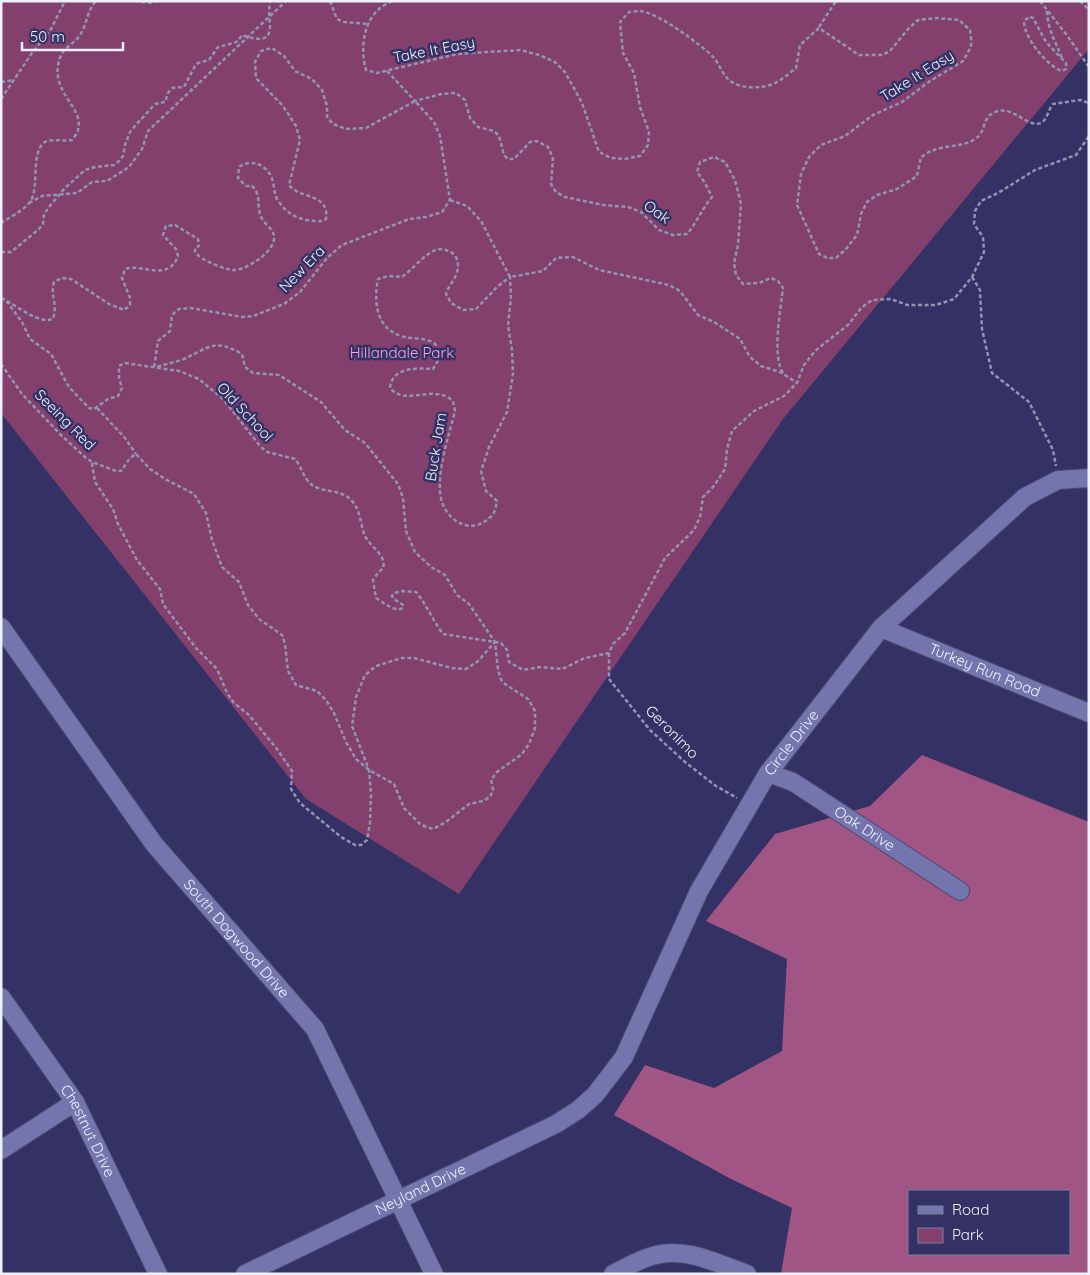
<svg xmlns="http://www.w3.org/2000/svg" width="1090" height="1275" font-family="Quicksand,sans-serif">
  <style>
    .green { fill: #84406c }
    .forest { fill: #a05585; fill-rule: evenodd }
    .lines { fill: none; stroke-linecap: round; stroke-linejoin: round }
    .minor-casing { stroke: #4b4870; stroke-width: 20 }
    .path { stroke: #9393b3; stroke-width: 2.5; stroke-dasharray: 4 2.5; stroke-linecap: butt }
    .minor { stroke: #7475ad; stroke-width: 18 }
    .labels { text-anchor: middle; stroke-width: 5; stroke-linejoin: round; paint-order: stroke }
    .street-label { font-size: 15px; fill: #eff0fd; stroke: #343265 }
    .park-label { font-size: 15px; fill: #fba7da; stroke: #343265 }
  </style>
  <rect width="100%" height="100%" fill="#343265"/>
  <!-- green -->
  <polygon class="green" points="1,1 1089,1 1089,49 783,419 459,894 306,799 1,413"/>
  <!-- forest -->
  <path class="forest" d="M922,755L1089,822V1274H781L792,1208L731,1179L614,1115L645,1065L714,1088L782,1051L787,959L706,921L775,834L870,806ZM909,1191H1069V1254H909Z"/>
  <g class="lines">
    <defs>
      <g id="minor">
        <path id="s1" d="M1,627L154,844L315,1029L434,1274"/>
        <path id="s2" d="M881,628L1089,713"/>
        <path id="s3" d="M768,773L793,782L960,891"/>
        <path id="s4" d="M1,997L75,1102L158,1274"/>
        <polyline points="1,1150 75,1102"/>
        <path id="s5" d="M245,1274L556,1124L578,1110L595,1095L624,1057L699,891L768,773L881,628L1025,497L1058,480L1089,478"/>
        <path d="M613,1274C627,1267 641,1258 656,1255C687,1247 718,1264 747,1274"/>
      </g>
    </defs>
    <!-- minor casing -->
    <use href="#minor" class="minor-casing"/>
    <!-- path -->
    <g class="path">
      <polyline points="135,1 153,3 156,1"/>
      <polyline points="330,1 337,19 344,22 368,24"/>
      <path d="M392,1C386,4 379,8 375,13C362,29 361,52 366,70L377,73L457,54L520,50L539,55L555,62L565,72L582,103L599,152L611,158L625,159L640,156L648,145L649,132L640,107L634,73L623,53L620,22L629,12C632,12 637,11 640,11C657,12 702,45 714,58C720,65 722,74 729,80C741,90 765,89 777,82C784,78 790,73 796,68L800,45L819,28L859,55H882L890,51L908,29L918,20L937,18L959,20L970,30L971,38V47L963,61L930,81L902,102L873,115L845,136L821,145L809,157L801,174L797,205L819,254L827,258H836L846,249L857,235L861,214L867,202L877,195L897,189L917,176L921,157C925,155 929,151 934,150C947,145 963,147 975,139C988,131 980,116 998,111C1014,107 1028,128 1041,123C1048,119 1048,109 1053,104L1080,100L1089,103"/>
      <polyline points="1040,1 1066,34 1089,67"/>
      <polyline points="1080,1 1089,10"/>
      <path d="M1047,11C1048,31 1055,40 1062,58"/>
      <path d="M1030,17L1033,18L1046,42L1066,63V69L1061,71C1046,64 1025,39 1024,22L1025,20Z"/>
      <polyline points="819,27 836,1"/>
      <path d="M387,71L415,101L441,94L456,93L465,100L470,118L478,127L494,131L499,136L504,155L508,159H514L530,142L537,141L548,147L553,158L551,184L556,192L565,197L603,205L628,207L641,212L659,230L673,235L687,234C697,222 702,209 712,197L705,183L697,172L700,162L714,157L725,162L735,180L741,204L738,245L734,263L736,275L743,284L759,283L771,278L778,281L783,288C781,307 771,359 784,374C787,377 793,380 797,383"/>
      <polyline points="1,82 14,80"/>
      <polyline points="1,99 32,53 51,29 65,1"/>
      <polyline points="450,200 467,206 481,221 510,277 543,271 556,258 573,257 599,270 669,285 680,291 698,315 714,322 740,339 750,357 761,366 783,373"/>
      <polyline points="29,203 42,196 77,193 92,182 107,181 129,167 142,149 148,131 286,1"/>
      <path d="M1,223C10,217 23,211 30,202C40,188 30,151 45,142C53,138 63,142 72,140C74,137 78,133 78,130C85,106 46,91 61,55C65,47 75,43 80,35C87,25 87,10 96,1"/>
      <path d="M438,249C452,249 461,257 457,272C455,280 448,286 446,294L451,303L463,310L476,309L498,286L510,277L511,297L508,325L512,350L513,374L507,412L489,447L481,471L486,491L497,501C496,504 496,509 494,512C494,514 491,517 489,518C474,533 452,525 443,505C433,480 449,436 455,411L453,401C433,383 406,407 390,388C392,367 416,368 433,369L439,359C439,353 439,345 432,342C425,338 413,339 405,337C377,331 373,304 378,279L389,276L402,277C414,268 424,254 438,249Z"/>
      <path d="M1,252H11L39,229L43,224L44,214L49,207L65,188L85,170L95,167L114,165L118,162L123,156L125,145L130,132L135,126L155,104L165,102L168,93L172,88L184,87L195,66L198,63L209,60L218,47L234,43L238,41L242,35C282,49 266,22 270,1"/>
      <polyline points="972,277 980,290 982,329 992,373 1029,402 1053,450 1056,466"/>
      <path d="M1,299H5L22,322L30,339L51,354L69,387L89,408L94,409L108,399L118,396L122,388L119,378V366L125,363L179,371L199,379L223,399L260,446L267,452L295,459C301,466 304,479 312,485C324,493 341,489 351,500C361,510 360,524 365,536C370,547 387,555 383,568L378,573L373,580L376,598C385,603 393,612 403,608V605L394,599L392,596L394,593L403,591L416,592C427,605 433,621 443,634L501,643L507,650L509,662L523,670L540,667L562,669L585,658L609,653L613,644L625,633L665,558L694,530L700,517L703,497L714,486L725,469L727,449L732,431L754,411L784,396L797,383L804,365L815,351L849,324L861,308L872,300L891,299L907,305H936L954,299L972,277L984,252L983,237L974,224L975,211L981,201L998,193L1035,170L1076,155L1089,136"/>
      <path d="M7,301C20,308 39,324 53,319C58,304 50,296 54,282L62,278L71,279L109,304L124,310L130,305V298L122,278L125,269C143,263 168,283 178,256L176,249L163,235L166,226L175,225L198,239L199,246L195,248V252C200,260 227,271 236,270C249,268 276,251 274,236C273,228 262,223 260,214C257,204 261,194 252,186H246L238,178L239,167C250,159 264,163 271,176C275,184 273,195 279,202C286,212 295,218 307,220C315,221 319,223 326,219C330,193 299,199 289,185L300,140L296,126L283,106L256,78L255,62L261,51L272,48L284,56L295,71L312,79L322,90L327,106V117L333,124L346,129L366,128L415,101L434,122L440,136L450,200L442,212L426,217L409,219L342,245L327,258L300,292L284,304L253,316L242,317L191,308L179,309L172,315L170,331L158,341L154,368"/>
      <path d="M1,364L22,394L61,435L86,458L92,462L116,471H121L130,458L136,454L150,469L165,479L194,494L206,513L212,540L222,567L239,582L248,605L259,619L282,635L285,644L288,671L296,685L317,691L326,700L334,713L346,742L356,759L369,770L394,784L404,808L421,825L433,829L446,822L469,804L483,801L490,797L493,790L491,780L497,772L522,754L529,744L535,728V711L528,699L502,682L498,670L495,642L469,604L457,595L445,575L431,567L415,552L406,531L403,498L398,484L365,443L345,430L321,402L279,375L253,373L245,367L242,354C214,338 210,347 184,359C175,362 166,364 157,367"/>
      <polyline points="97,408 125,438 136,454"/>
      <polyline points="92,463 95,482 113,509 118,524 137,560 160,589 163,604 196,648 217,669 227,693 234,703 249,715 277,749 292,771 291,789 300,803 341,837 355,845 361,845 367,840 370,823 371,794 369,770 352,726 356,697 365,675 376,666 402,658 414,658 452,668 466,669 477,662 495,642"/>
      <polyline points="609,653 609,679 650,730 685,762 716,786 737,798"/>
    </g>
    <!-- minor -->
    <use href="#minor" class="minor"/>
  </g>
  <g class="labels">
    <!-- street labels -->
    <g class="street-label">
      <text transform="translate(434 50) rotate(-11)" y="5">Take It Easy</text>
      <text transform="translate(917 76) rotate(-32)" y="5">Take It Easy</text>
      <text transform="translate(657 212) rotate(35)" y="5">Oak</text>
      <text transform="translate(302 269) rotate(-46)" y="5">New Era</text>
      <text transform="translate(245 412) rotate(47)" y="5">Old School</text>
      <text transform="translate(65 420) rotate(45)" y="5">Seeing Red</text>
      <text transform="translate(436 447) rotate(-81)" y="5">Buck Jam</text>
      <text dy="5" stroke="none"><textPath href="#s2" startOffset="112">Turkey Run Road</textPath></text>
      <text transform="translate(672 732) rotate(45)" y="5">Geronimo</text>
      <text dy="5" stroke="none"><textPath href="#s5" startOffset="799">Circle Drive</textPath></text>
      <text dy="5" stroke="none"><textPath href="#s3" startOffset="112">Oak Drive</textPath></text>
      <text dy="5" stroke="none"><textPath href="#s1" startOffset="391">South Dogwood Drive</textPath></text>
      <text dy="5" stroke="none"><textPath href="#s4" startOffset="160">Chestnut Drive</textPath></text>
      <text dy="5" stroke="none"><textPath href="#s5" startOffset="195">Neyland Drive</textPath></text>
    </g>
    <!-- park labels -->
    <g class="park-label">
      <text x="402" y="358">Hillandale Park</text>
    </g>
  </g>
  <!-- border -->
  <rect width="1090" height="1275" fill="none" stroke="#eff0fd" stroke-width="5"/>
  <!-- legend -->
  <rect x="908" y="1190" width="162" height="65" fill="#343265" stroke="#7f7ea2"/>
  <rect x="918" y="1206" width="25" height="8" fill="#7475ad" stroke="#7f7ea2"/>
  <text x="952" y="1215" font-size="15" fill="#eff0fd">Road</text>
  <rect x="918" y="1228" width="25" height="15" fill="#84406c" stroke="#7f7ea2"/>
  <text x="952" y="1240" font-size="15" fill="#eff0fd">Park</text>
  <!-- scale -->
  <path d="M22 42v8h101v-8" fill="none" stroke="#eff0fd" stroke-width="2.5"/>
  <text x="30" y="42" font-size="15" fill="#eff0fd" stroke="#343265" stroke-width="4" paint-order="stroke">50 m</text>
</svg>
